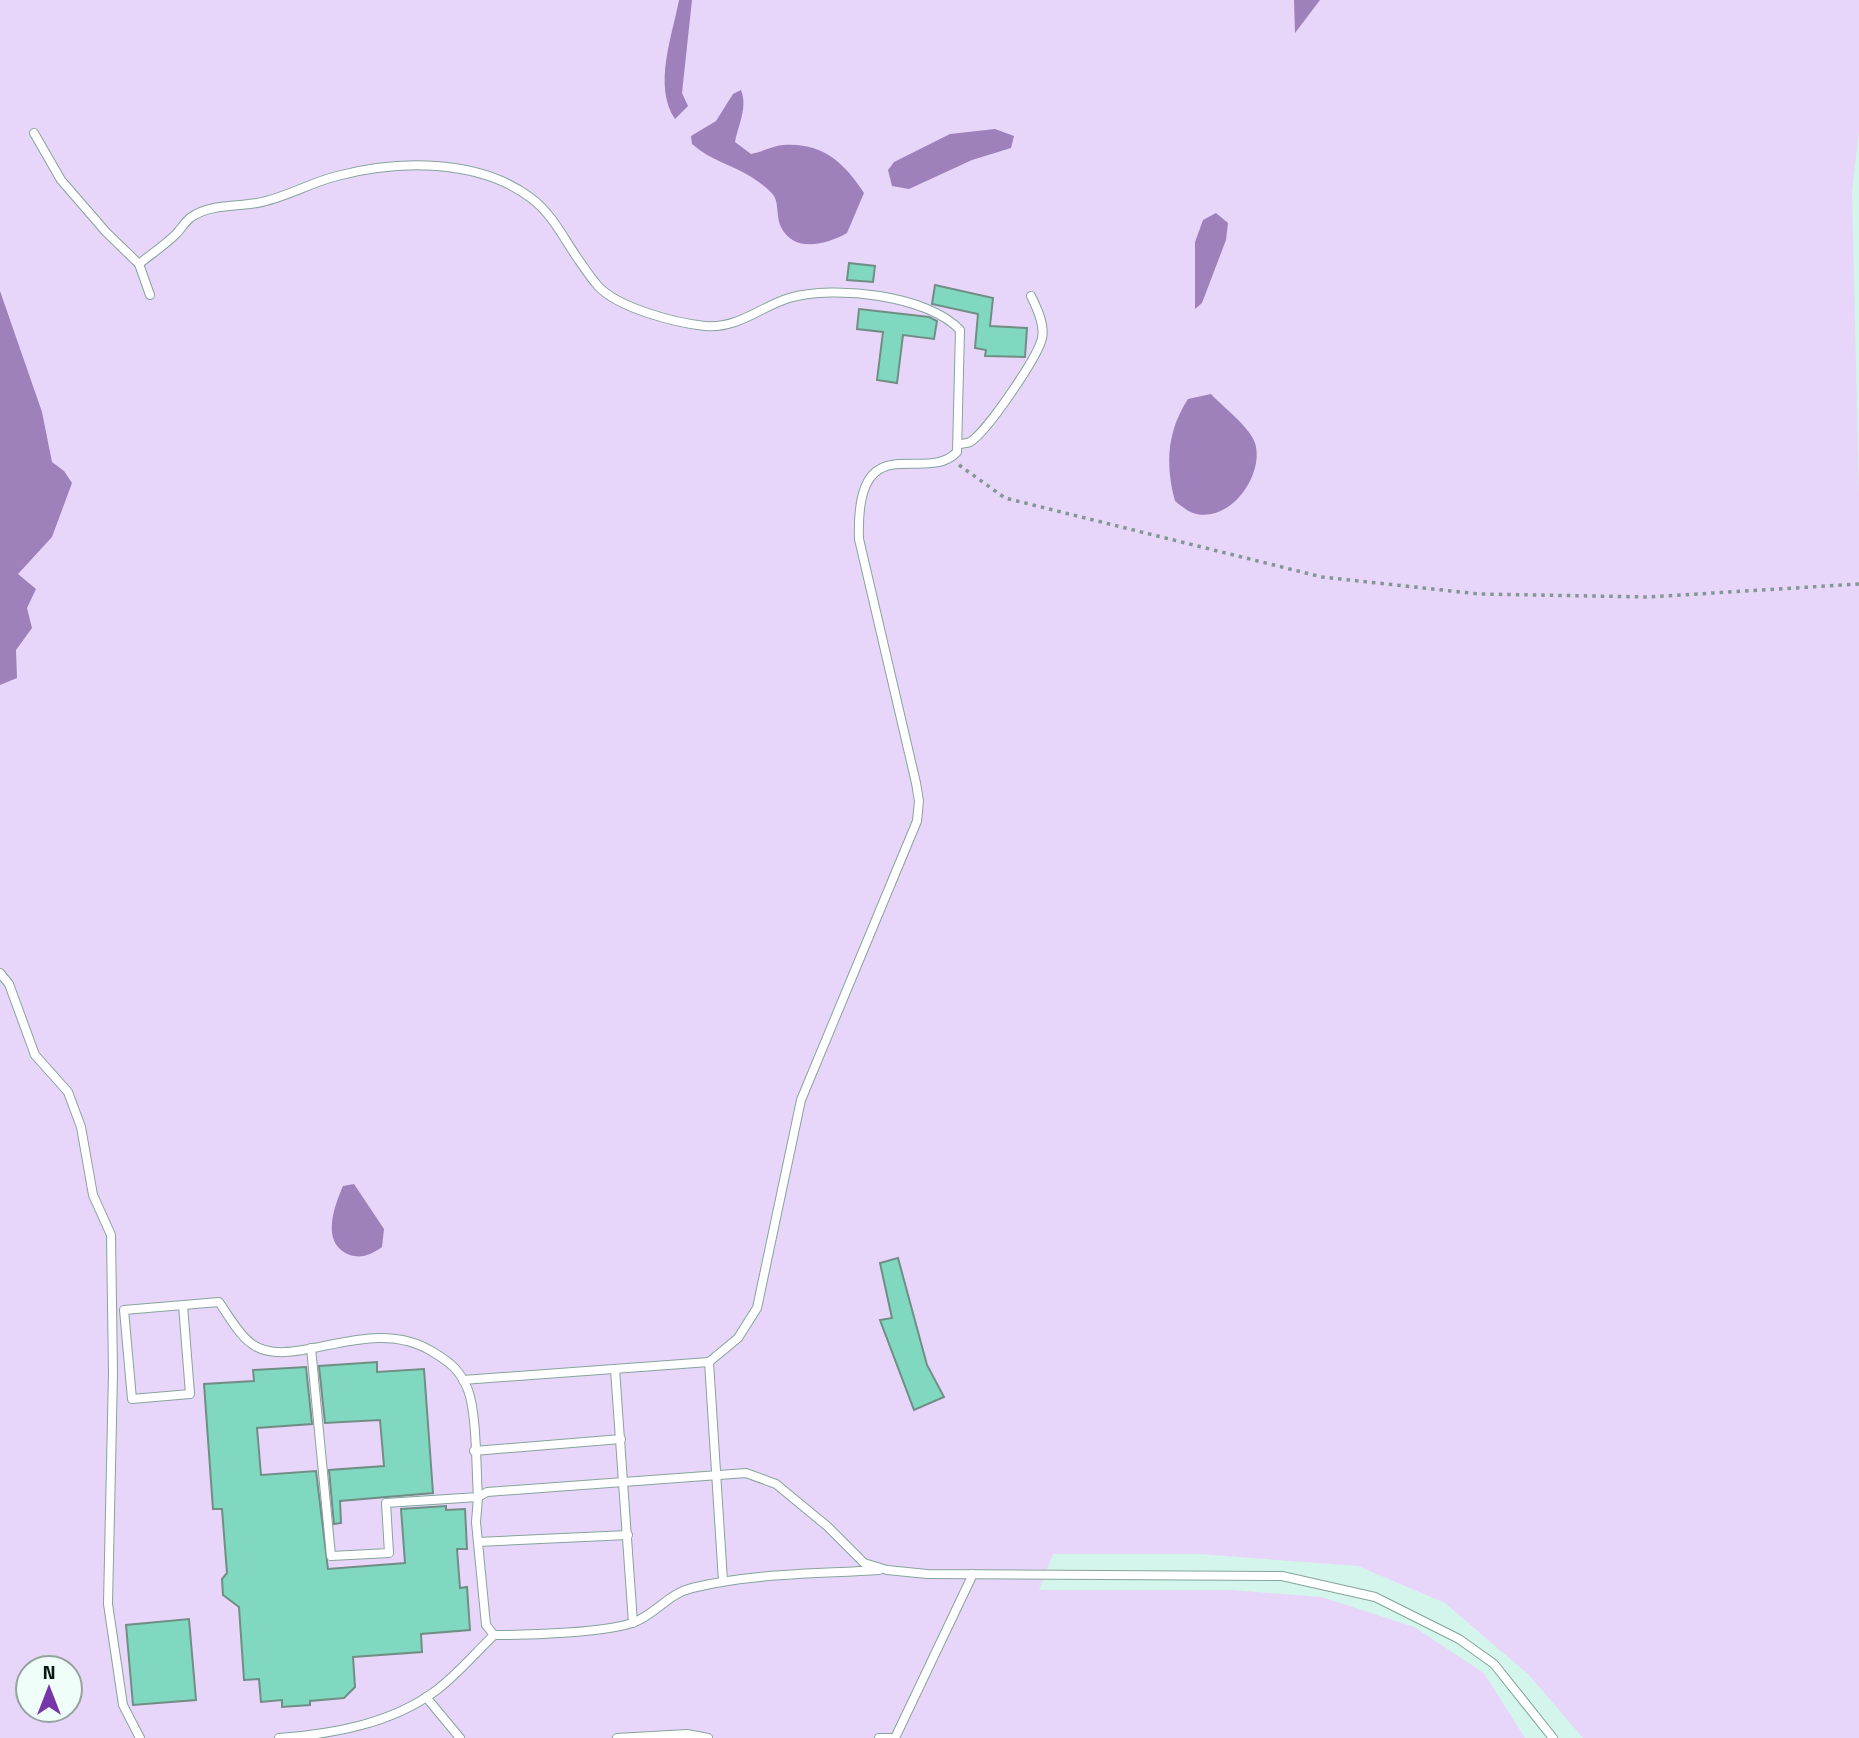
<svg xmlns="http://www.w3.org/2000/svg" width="1859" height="1738" font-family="'Titillium Web',sans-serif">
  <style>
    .green { fill: #e8d6fa; fill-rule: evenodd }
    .water { fill: #9e80ba }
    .building { fill: #81d8c1; stroke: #708e85; stroke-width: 2 }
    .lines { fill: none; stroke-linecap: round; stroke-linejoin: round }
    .service-casing { stroke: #85a49b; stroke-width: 10 }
    .path { stroke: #809891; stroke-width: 3.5; stroke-dasharray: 3.5 5; stroke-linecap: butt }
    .service { stroke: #fff; stroke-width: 8 }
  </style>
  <rect width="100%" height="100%" fill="#d4f5eb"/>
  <!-- green -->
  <path class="green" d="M0,0H1859V131L1852,192L1859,493V1738H1583L1529,1675L1445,1603L1358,1566L1198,1554H1053L1039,1590H1231L1322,1597L1414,1627L1484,1673L1525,1738H0ZM28,1668H70V1710H28Z"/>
  <!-- water -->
  <g class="water">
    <path d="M679,0H692L682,93L688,106L675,119C653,86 672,37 679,0Z"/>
    <polygon points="1294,0 1320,0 1295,33"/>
    <path d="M741,90C748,107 738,125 735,142L751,154C761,152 773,146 783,145C822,142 845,163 864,193L847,233C828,244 794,254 781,227C776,218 779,204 774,196C770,190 759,182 753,178C733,165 711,161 692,144L691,136L716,121L733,94Z"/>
    <polygon points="995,129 1014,136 1011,148 972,160 909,189 892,186 888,170 894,162 950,134"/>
    <polygon points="1216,213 1228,223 1226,240 1202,303 1195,309 1195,242 1203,220"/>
    <polygon points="0,291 42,412 52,462 64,471 72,483 52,537 18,574 36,589 27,608 32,628 16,650 17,678 0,685"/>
    <path d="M1211,394C1224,408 1249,426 1255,443C1265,475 1229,525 1193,513C1187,511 1180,505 1175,501C1165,465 1167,431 1188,399Z"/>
    <path d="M354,1184L384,1229L382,1247C372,1254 362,1259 350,1255C320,1244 334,1207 343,1186Z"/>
  </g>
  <!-- building -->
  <g class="building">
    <polygon points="849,263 875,266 873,282 847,280"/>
    <polygon points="935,285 993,298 990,326 1027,328 1025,357 985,356 986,350 975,348 978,314 932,304"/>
    <polygon points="859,309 929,317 937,321 934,339 903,335 897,383 877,380 883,332 857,329"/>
    <polygon points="898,1258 927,1365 944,1397 914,1410 880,1320 892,1318 880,1263"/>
    <polygon points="377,1362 377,1372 424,1369 433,1493 340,1501 341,1523 334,1524 329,1470 384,1466 380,1420 325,1423 319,1366"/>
    <polygon points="306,1367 312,1424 257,1428 261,1475 316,1471 328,1569 405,1563 401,1509 446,1506 446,1510 465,1509 467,1549 457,1549 460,1588 467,1587 470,1630 421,1634 422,1652 353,1657 355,1687 344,1698 310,1701 310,1705 282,1707 282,1700 261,1702 259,1679 244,1680 239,1607 223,1595 222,1579 227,1573 222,1509 213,1509 204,1384 254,1381 253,1370"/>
    <polygon points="189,1619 196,1700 133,1705 126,1625"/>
  </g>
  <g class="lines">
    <defs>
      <g id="service">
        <path d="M34,133L61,180L106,232L139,264C151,254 165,245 176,234C181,229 185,222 190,218C209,204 235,207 257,203C285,198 309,183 337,176C397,160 478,158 531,198C551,213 562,235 576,256C583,266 590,277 598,286C618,308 676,323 705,326C738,329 760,307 789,298C835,285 927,295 960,330L957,452C925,486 855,422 859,539L916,783L919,801L917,821L801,1100L757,1308L738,1338L709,1362L723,1581"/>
        <polyline points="139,264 150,295"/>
        <path d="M959,444C961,444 968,443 970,442C986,433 1038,357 1042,338C1045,325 1037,308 1031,296"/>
        <polyline points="0,973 9,984 35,1055 68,1092 81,1127 93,1195 111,1235 113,1373 108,1604 123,1705 140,1738"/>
        <path d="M183,1305L190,1394L132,1399L124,1310L219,1302C228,1315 239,1335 252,1344C292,1373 370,1312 433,1352C451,1363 460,1370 468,1390C477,1414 476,1469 478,1497L386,1503L389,1553L331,1556L311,1348"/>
        <polyline points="615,1369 633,1623"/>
        <polyline points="463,1380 709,1362"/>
        <polyline points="474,1451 621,1439"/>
        <polyline points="478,1542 628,1535"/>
        <polyline points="494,1635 486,1625 476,1522 478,1497 487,1492 746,1473 776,1484 827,1526 864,1563 887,1570 927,1574 1282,1576 1375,1597 1459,1639 1494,1664 1553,1738"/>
        <polyline points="426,1697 460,1738"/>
        <path d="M279,1738C332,1734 390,1724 434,1692C456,1676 474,1654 494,1635C525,1635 612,1633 637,1621C657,1612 670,1593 692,1588C752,1573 817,1574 879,1570"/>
        <polyline points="617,1738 687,1734 708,1738"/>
        <polyline points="879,1738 891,1738"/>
        <polyline points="895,1738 973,1574"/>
      </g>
    </defs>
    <!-- service casing -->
    <use href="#service" class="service-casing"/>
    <!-- path -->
    <polyline class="path" points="959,465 1005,498 1322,577 1479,594 1648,597 1859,584"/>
    <!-- service -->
    <use href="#service" class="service"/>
  </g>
  <!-- north arrow -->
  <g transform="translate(49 1689)"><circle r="33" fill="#f0fef9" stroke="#94a29d" stroke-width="2"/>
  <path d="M0-5L12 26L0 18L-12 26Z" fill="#7835a9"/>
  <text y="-10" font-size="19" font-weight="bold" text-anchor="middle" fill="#0b1714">N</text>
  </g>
</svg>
